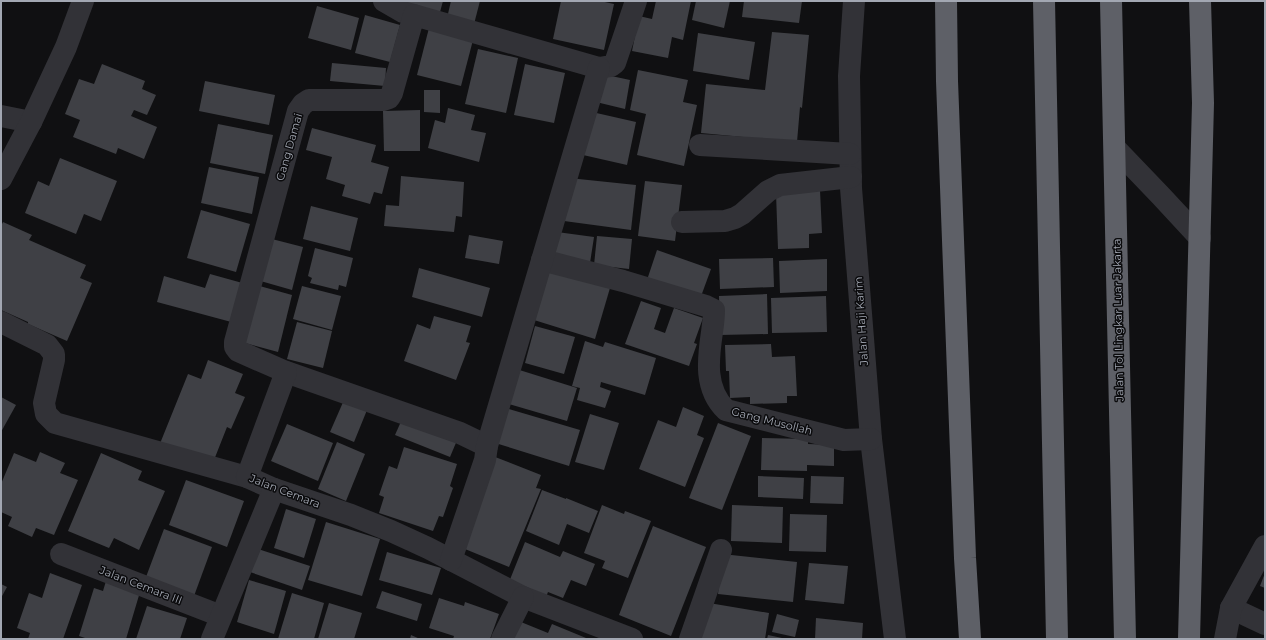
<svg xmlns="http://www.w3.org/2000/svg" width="1266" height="640" font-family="Montserrat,sans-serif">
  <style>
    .building { fill: #3f4045 }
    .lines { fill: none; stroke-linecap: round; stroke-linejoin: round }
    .minor { stroke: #323237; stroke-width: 22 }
    .highway { stroke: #5e6067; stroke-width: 22 }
    .labels { text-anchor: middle; stroke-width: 3; stroke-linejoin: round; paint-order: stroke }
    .street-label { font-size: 11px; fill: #a2a7b2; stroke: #0b0b0d }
  </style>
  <rect width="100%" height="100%" fill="#101012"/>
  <!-- building -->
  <g class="building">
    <polygon points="400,1 443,1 440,12"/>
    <polygon points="451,1 480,1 474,24 447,18"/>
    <polygon points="561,1 600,1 614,4 604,50 553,39"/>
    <polygon points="656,1 691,1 683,40 672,37 668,58 632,51 639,16 652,19"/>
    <polygon points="696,1 730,1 724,28 692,20"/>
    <polygon points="744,1 802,1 799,23 742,17"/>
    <polygon points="317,6 359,18 351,50 308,38"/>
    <polygon points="365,15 400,25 390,62 355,53"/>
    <polygon points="429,28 473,40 461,86 417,75"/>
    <polygon points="772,32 809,35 802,108 800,107 797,142 701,133 706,84 765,90"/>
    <polygon points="698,33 755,42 749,80 693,71"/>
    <polygon points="478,49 518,58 506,113 465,104"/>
    <polygon points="332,63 386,68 385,86 330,81"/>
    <polygon points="102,64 145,81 142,89 156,95 147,115 134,110 131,116 157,127 144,159 118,148 116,154 73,137 80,120 65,114 79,79 94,84"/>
    <polygon points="525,64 565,73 554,123 514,115"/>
    <polygon points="638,70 688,80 683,102 697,105 684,166 637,155 646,114 630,110"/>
    <polygon points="602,74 630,80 625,109 596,102"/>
    <polygon points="205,81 275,95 269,125 199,111"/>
    <polygon points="424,90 440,90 440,113 424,112"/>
    <polygon points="448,108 475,115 471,130 486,133 479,162 428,148 435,120 445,123"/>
    <polygon points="420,110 420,151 384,151 383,111"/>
    <polygon points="592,112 636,122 627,165 583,155"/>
    <polygon points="218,124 273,135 265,174 210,163"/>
    <polygon points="312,128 376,145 371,162 389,167 382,194 374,192 370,204 342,196 345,185 326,179 332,157 306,150"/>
    <polygon points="60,158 117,181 101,221 84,214 76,234 25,213 38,181 49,186"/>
    <polygon points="209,167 259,177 252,214 201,203"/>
    <polygon points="401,176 464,182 462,217 456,216 454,232 384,226 386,205 399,206"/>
    <polygon points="569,178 636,185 631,230 564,221"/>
    <polygon points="645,181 682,185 675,241 638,236"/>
    <polygon points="820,190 822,233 809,234 809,248 778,249 776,193"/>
    <polygon points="311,206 358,218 350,251 303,239"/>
    <polygon points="201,210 250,224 236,272 187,258"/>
    <polygon points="3,222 32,235 29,240 86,265 80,278 92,283 67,341 28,324 28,322 1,310 1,258 2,255 1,255 1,226"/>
    <polygon points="557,232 594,237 590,263 553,257"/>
    <polygon points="469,235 503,241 499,264 465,258"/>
    <polygon points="597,236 632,239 629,269 594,265"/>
    <polygon points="268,238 303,247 292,290 257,280"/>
    <polygon points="315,248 353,258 346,287 339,285 338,290 310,283 312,278 308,276"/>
    <polygon points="657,250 711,269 700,299 647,280"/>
    <polygon points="773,258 774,287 720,289 719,259"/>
    <polygon points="827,259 827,291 780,293 779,261"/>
    <polygon points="419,268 490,288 482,317 412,297"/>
    <polygon points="550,270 610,288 595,339 534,320"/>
    <polygon points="210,274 246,284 235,323 157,302 164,276 205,288"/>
    <polygon points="256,285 292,295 278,352 241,342"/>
    <polygon points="302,286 341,296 332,330 293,319"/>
    <polygon points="767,294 768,334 720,335 719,296"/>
    <polygon points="826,296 827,332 772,333 771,298"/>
    <polygon points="641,301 661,308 654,329 665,333 674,308 703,318 694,343 697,344 689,366 625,344"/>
    <polygon points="434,316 471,326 466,342 470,343 456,380 404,361 417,324 430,329"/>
    <polygon points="297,322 332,331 323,368 287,359"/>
    <polygon points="535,326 575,337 564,374 525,363"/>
    <polygon points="585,341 603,347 605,342 656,358 645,395 601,382 600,387 611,391 605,408 577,400 580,388 572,386"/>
    <polygon points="771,344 772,357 795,356 797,396 787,396 787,403 750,404 750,397 730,398 729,371 726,371 725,345"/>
    <polygon points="208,360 243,374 235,393 245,397 231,429 227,427 214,460 159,446 188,374 201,379"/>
    <polygon points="513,368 577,388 567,421 502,402"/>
    <polygon points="1,397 16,405 1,432"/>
    <polygon points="344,400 367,410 354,442 330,432"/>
    <polygon points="502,407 580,430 569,466 492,442"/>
    <polygon points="683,407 704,416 697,435 704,438 685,487 639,469 658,420 676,427"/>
    <polygon points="590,414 619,423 604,470 575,462"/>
    <polygon points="403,417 458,438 450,457 395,435"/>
    <polygon points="718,423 751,436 722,510 689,498"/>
    <polygon points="287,424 333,443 318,481 271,461"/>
    <polygon points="762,438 808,439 808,444 834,445 834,466 807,465 807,471 761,470"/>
    <polygon points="337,442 365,454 346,501 318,489"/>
    <polygon points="404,447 457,464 450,486 453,488 443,517 439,516 433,531 379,513 384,497 379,495 389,466 397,469"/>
    <polygon points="40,452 65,463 60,473 78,480 54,535 36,528 32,537 8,526 12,517 1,512 1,484 14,453 36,462"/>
    <polygon points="101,453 142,471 138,480 165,491 139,550 114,538 109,548 68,531"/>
    <polygon points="490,455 541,475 536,488 541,489 509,567 460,547"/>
    <polygon points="758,476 804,478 803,499 758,497"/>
    <polygon points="811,476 844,477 843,504 810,503"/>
    <polygon points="186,480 244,501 227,547 169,525"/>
    <polygon points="542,490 566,499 566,498 598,511 589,533 567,524 559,545 526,531"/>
    <polygon points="602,505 624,514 625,511 651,521 628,578 602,568 605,561 584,553"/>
    <polygon points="732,505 783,507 782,543 731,541"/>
    <polygon points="286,509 316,519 304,558 274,548"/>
    <polygon points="790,514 827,515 826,552 789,551"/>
    <polygon points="326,522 380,539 362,596 308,580"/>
    <polygon points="653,526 706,547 671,636 619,615"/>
    <polygon points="164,529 212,547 194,596 146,577"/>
    <polygon points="525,542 560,557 563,551 595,564 586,586 571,580 563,598 548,592 546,597 509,582"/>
    <polygon points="255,548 310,566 302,590 247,571"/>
    <polygon points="387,552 441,568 432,595 379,580"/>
    <polygon points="722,554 797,562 793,602 718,594"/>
    <polygon points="809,563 848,566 844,604 805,600"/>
    <polygon points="50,573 82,585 63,639 28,639 30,633 17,628 29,593 42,598"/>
    <polygon points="1265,573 1265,588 1260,586"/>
    <polygon points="249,580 286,591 274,634 237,622"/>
    <polygon points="106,581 140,592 126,639 88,639 79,636 94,588 103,591"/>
    <polygon points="1,584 7,587 1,598"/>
    <polygon points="382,591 422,604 417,621 376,608"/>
    <polygon points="292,593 324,603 314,639 278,639"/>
    <polygon points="439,598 464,606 465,602 499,614 490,639 453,639 454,636 429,628"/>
    <polygon points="703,602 769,613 765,639 698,638"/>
    <polygon points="329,603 362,613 354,639 318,639"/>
    <polygon points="147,606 187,618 180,639 136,639"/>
    <polygon points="777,614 799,620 795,637 772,632"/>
    <polygon points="816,618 863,623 862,639 815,639"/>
    <polygon points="516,620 548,633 552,624 586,638 585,639 509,639"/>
    <polygon points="411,635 420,639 410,639"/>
    <polygon points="768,635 782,638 782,639 767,639"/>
  </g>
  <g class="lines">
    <!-- minor -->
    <g class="minor">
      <polyline points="384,1 403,12 414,15"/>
      <polyline points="854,1 849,76 851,188 871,439 895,639"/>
      <polyline points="1,116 31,122"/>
      <polyline points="700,145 850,154"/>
      <polyline points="1115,148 1161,196 1200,238"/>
      <polyline points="1,179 31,122 66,47 83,1"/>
      <polyline points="682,222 725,221 735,218 742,214 768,191 780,185 851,177"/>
      <path d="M542,260L623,281L706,306L714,310C714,317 713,325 712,332C708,359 704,389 726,410L844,440L871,439"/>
      <polyline points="1,322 47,345 54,354 54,360 44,403 46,414 55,423 247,477 274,489 351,515 391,531 428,548 523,597 632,639"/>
      <polyline points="286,372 460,433 487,446"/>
      <polyline points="247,477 286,372 238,351 235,347 235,342 298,111 303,104 309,100 383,100 389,98 392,93 414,15 599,68 611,66 615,63 636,1"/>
      <polyline points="61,554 221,616"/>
      <polyline points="451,560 485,460 487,446 599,68"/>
      <polyline points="1231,608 1265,624"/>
      <polyline points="212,639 274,489"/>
      <polyline points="502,639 523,597"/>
      <polyline points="690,639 721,550"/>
      <polyline points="1225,639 1231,608 1265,546"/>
    </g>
    <!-- highway -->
    <g class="highway">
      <polyline points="946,1 947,81 965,558 970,639"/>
      <polyline points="1044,1 1057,639"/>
      <polyline points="1111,1 1125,639"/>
      <polyline points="1189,639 1203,103 1200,1"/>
    </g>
  </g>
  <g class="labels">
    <!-- street labels -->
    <g class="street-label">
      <text transform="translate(289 147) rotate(-74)" y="4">Gang Damai</text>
      <text transform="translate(1118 320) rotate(-91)" y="4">Jalan Tol Lingkar Luar Jakarta</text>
      <text transform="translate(861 321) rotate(-94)" y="4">Jalan Haji Karim</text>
      <text transform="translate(772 421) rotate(14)" y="4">Gang Musollah</text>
      <text transform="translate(285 491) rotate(21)" y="4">Jalan Cemara</text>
      <text transform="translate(141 585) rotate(21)" y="4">Jalan Cemara III</text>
    </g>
  </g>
  <!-- border -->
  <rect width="1266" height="640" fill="none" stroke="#a2a7b2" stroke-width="4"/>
</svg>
